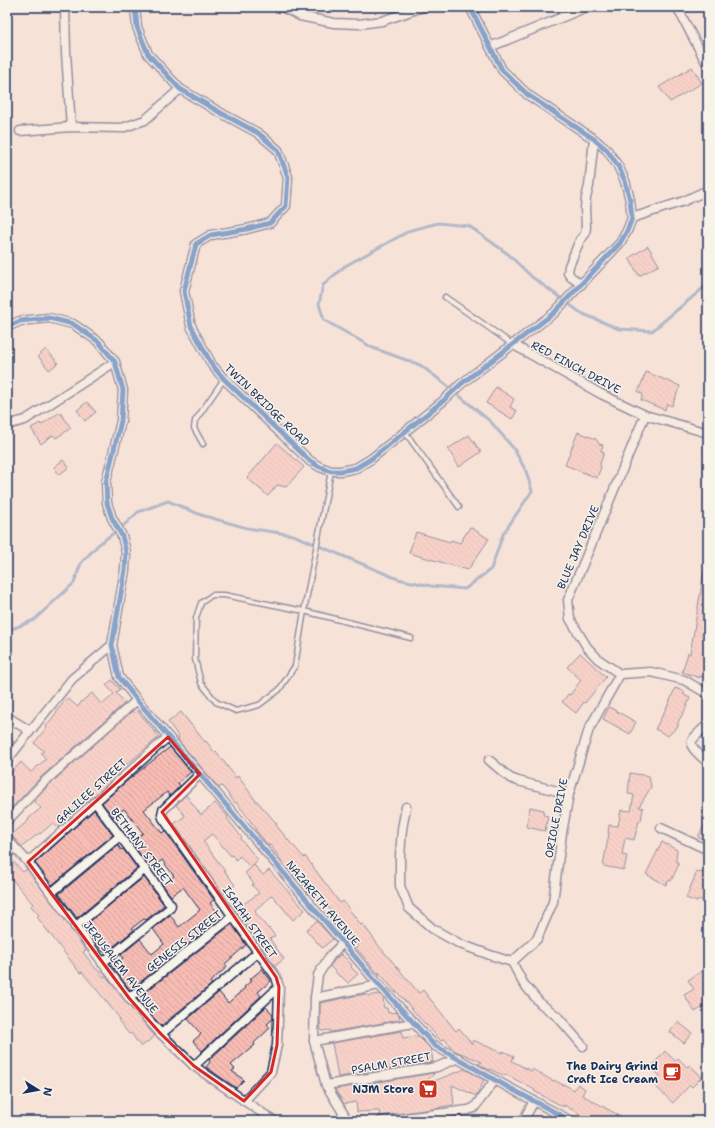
<svg xmlns="http://www.w3.org/2000/svg" width="715" height="1128" font-family="'Shantell Sans',sans-serif">
  <style>
    .lines { fill: none; stroke-linecap: round; stroke-linejoin: round }
    .stream { stroke: #6188b4; stroke-width: 3 }
    .building { fill: url(#building-back-hatch); stroke: #1b2f5e }
    .lane-casing { stroke: #1b2f5e; stroke-width: 7 }
    .street-casing { stroke: #1b2f5e; stroke-width: 11 }
    .lane { stroke: #f7f3e8; stroke-width: 4 }
    .street { stroke: #f7f3e8; stroke-width: 8 }
    .cycleway-casing { stroke: #f7f3e8; stroke-width: 8 }
    .cycleway { stroke: #0057b8; stroke-width: 5 }
    .marked { fill: none; stroke: #d62828; stroke-width: 3; stroke-linejoin: round }
    .labels { text-anchor: middle; stroke-width: 3; stroke-linejoin: round; paint-order: stroke }
    .street-label { font-size: 11px; fill: #1b2f5e; stroke: #f7f3e8 }
    .poi-label { font-size: 11px; font-weight: bold; fill: #1b2f5e; stroke: #f7f3e8; text-anchor: end }
  </style>
  <defs>
    <pattern id="building-back-hatch" width="6" height="6" patternUnits="userSpaceOnUse"><rect width="6" height="6" fill="#f7bcb3"/><path d="M-1 5l2 2M0 0l6 6M5-1l2 2" fill="none" stroke="#d3a29c"/></pattern>
  </defs>
  <rect width="100%" height="100%" fill="#f7e2d8"/>
  <filter id="ink" filterUnits="userSpaceOnUse"><feTurbulence type="fractalNoise" baseFrequency=".025" numOctaves="2"/><feDisplacementMap in="SourceGraphic" scale="8" xChannelSelector="R" yChannelSelector="G"/><feConvolveMatrix kernelMatrix="1 2 1 2 8 2 1 2 1" color-interpolation-filters="sRGB"/></filter>
  <g filter="url(#ink)">
    <g class="lines">
      <!-- stream -->
      <polyline class="stream" points="7,631 34,620 74,583 81,563 98,545 123,526 138,512 168,501 201,515 247,528 293,535 398,579 431,586 465,589 491,569 503,534 532,491 526,471 514,449 491,422 444,383 420,365 373,348 324,320 319,304 323,285 345,266 411,230 438,223 469,226 508,254 532,277 581,313 619,329 652,331 708,284"/>
    </g>
    <!-- building -->
    <g class="building">
      <polygon points="692,67 702,83 670,102 659,87"/>
      <polygon points="648,246 659,265 639,276 629,258"/>
      <polygon points="46,349 58,363 49,370 38,356"/>
      <polygon points="646,372 680,386 672,406 667,404 665,410 641,400 643,394 638,392"/>
      <polygon points="496,387 514,399 510,407 517,411 512,419 486,403"/>
      <polygon points="87,402 96,412 85,421 77,410"/>
      <polygon points="60,412 71,428 56,438 53,435 41,444 31,428 40,423 41,425"/>
      <polygon points="578,432 596,439 599,444 603,445 601,451 604,452 600,464 601,467 597,478 565,465"/>
      <polygon points="469,435 481,452 459,467 448,449"/>
      <polygon points="277,443 304,467 286,487 277,485 268,496 247,478"/>
      <polygon points="63,460 69,467 59,475 54,467"/>
      <polygon points="470,527 489,539 468,570 409,553 416,532 450,542 451,540 460,543"/>
      <polygon points="704,571 708,571 708,610 707,616 708,617 708,679 700,676 700,678 682,672 688,653 690,654"/>
      <polygon points="580,653 606,677 585,703 584,702 576,713 562,702 568,694 570,695 581,680 567,667"/>
      <polygon points="112,680 120,689 116,693 125,703 40,778 7,813 7,777 21,762 31,772 46,759 41,753 44,751 34,743 47,727 46,726 57,712 56,712 67,698 78,707 81,702 92,693 102,705 114,694 106,685"/>
      <polygon points="675,688 684,691 684,695 690,698 685,710 678,722 678,726 668,736 655,729 669,703"/>
      <polygon points="609,707 636,722 630,734 603,719"/>
      <polygon points="137,710 159,737 120,770 121,772 58,828 53,823 40,834 39,833 22,847 11,835 29,820 28,819 41,808 34,801 48,786 132,711 134,713"/>
      <polygon points="181,712 205,742 206,741 215,753 216,751 236,778 238,776 256,801 257,801 277,824 276,825 293,846 294,846 304,858 305,856 340,903 343,901 361,925 363,924 379,946 419,993 423,990 456,1031 459,1028 472,1044 473,1040 502,1053 503,1051 514,1056 512,1061 531,1071 532,1069 553,1081 554,1080 563,1085 563,1084 574,1090 578,1084 585,1089 582,1095 629,1121 592,1121 564,1105 564,1107 543,1096 534,1091 535,1090 505,1074 505,1076 489,1069 489,1070 478,1064 482,1062 453,1050 444,1038 441,1041 427,1025 427,1026 396,991 396,993 379,972 379,975 365,958 356,948 358,946 322,899 320,901 307,885 305,887 299,878 297,880 279,859 278,858 279,857 270,845 269,846 255,829 256,828 236,802 235,803 222,786 219,788 178,740 179,739 178,738 179,737 168,722"/>
      <polygon points="7,734 14,742 7,751"/>
      <polygon points="170,747 191,772 178,783 180,786 170,796 167,792 144,810 162,833 165,831 214,900 210,903 222,918 130,990 114,969 116,967 114,965 123,958 121,955 140,939 152,954 164,944 153,929 170,915 179,927 200,910 183,887 171,896 163,885 174,876 162,860 151,869 131,842 143,833 124,809 113,817 102,803 128,780"/>
      <polygon points="630,773 649,776 651,787 639,807 643,808 641,821 639,821 634,840 625,838 622,855 627,856 624,870 603,866 609,833 608,833 609,825 618,826 621,810 631,811 634,795 628,794"/>
      <polygon points="186,795 201,815 215,803 228,817 227,818 242,838 241,839 258,860 250,867 240,856 236,860 232,855 231,856 212,834 203,841 235,885 223,894 174,824 185,816 176,805"/>
      <polygon points="530,807 544,810 543,815 548,816 545,831 526,827"/>
      <polygon points="94,810 113,835 52,885 35,863"/>
      <polygon points="708,818 708,842 698,837"/>
      <polygon points="662,842 677,850 676,860 679,864 671,881 669,880 666,885 646,874"/>
      <polygon points="118,845 121,850 123,849 137,868 77,918 59,894"/>
      <polygon points="7,847 14,855 10,858 23,872 27,869 70,927 71,930 73,932 86,950 83,952 96,969 97,969 104,977 106,976 125,1001 155,1036 141,1047 131,1033 129,1034 118,1020 120,1019 101,995 82,972 80,973 37,917 39,915 31,906 33,904 7,873"/>
      <polygon points="254,865 263,875 269,870 305,910 293,920 272,895 255,910 256,911 255,912 268,929 269,928 275,936 270,939 284,959 275,966 235,910 259,893 252,885 254,884 245,873"/>
      <polygon points="697,871 708,875 708,900 698,900 697,902 686,898"/>
      <polygon points="144,877 164,905 146,920 144,919 132,928 134,930 114,946 113,945 103,952 83,927"/>
      <polygon points="317,921 333,939 322,948 306,930"/>
      <polygon points="232,924 246,945 225,964 227,967 210,982 212,984 161,1026 137,999"/>
      <polygon points="341,954 352,965 351,967 358,974 348,983 341,976 340,977 330,966 333,962"/>
      <polygon points="708,967 708,1004 695,1012 684,995 694,989 688,980"/>
      <polygon points="262,969 271,981 258,992 261,996 202,1051 193,1041 201,1034 188,1019 219,992 228,1003 245,988 244,987 251,981 249,980"/>
      <polygon points="367,994 368,996 379,994 383,997 384,1008 387,1008 388,1013 396,1012 399,1015 400,1020 331,1032 330,1030 321,1031 320,1021 320,1003 354,996"/>
      <polygon points="266,1007 273,1014 273,1019 267,1024 270,1028 254,1043 255,1045 231,1065 235,1069 232,1071 244,1080 236,1088 206,1067 210,1062 209,1060"/>
      <polygon points="678,1022 692,1033 684,1043 670,1032"/>
      <polygon points="402,1031 403,1038 416,1036 419,1037 431,1049 433,1062 338,1077 332,1043"/>
      <polygon points="665,1051 675,1061 678,1058 687,1067 690,1065 702,1077 692,1087 690,1085 673,1103 653,1084 660,1076 651,1067"/>
      <polygon points="465,1069 484,1080 478,1093 476,1096 452,1085 454,1105 440,1107 440,1108 380,1116 379,1111 357,1112 356,1102 344,1104 335,1089 434,1073 434,1074 421,1086"/>
    </g>
    <g class="lines">
      <defs>
        <g id="lane">
          <polyline points="445,297 512,344"/>
          <polyline points="405,432 459,507"/>
          <polyline points="203,444 194,428 195,421 224,379"/>
          <polyline points="331,471 304,611 224,595 212,595 201,603 196,618 195,659 201,683 216,702 236,711 259,705 279,690 295,666 304,611 411,638"/>
        </g>
        <g id="street">
          <polyline points="65,7 66,53 71,127"/>
          <polyline points="135,7 137,27 148,54 180,89 221,113 258,133 278,150 288,177 286,206 270,223 247,229 211,235 196,244 184,291 191,326 212,365 224,379 310,461 320,467 331,471 341,471 356,468 371,459 443,401 461,384 554,313 620,243 627,231 632,218 630,200 625,181 618,166 607,150 594,139 528,95 502,70 470,7"/>
          <polyline points="282,7 300,16 334,23 359,24 382,21 423,7"/>
          <polyline points="677,7 708,66"/>
          <polyline points="490,47 587,7"/>
          <polyline points="20,131 71,127 122,128 145,120 180,89"/>
          <polyline points="632,218 684,201 708,190"/>
          <polyline points="581,284 571,277 568,273 569,266 580,240 585,234 586,227 585,208 586,198 589,186 594,139"/>
          <polyline points="7,327 20,321 49,318 73,324 99,342 115,362 123,390 121,421 106,482 107,503 112,518 122,536 126,552 125,570 112,645 119,677 137,700 379,985 434,1045 495,1080 571,1121"/>
          <polyline points="512,344 601,394 645,415 708,433"/>
          <polyline points="7,425 25,420 115,362"/>
          <polyline points="620,674 598,659 587,647 570,619 568,600 611,497 645,415"/>
          <polyline points="620,674 651,672 684,680 708,694"/>
          <polyline points="7,718 9,718 30,731"/>
          <path d="M708,724C686,745 686,742 708,763"/>
          <polyline points="7,760 72,679 112,645"/>
          <polyline points="489,760 510,778 518,781 569,794"/>
          <polyline points="200,774 163,810 162,814 163,818 258,952 276,977 279,987 278,1021 277,1045 271,1072 244,1101"/>
          <polyline points="95,802 171,905 170,908 102,963"/>
          <polyline points="406,807 402,829 400,856 400,886 409,908 433,929 460,944 490,955 512,962"/>
          <polyline points="7,821 44,782 137,700"/>
          <polyline points="661,828 708,850"/>
          <polyline points="7,839 28,862 129,998 161,1034 194,1066 274,1121"/>
          <polyline points="28,862 168,737"/>
          <polyline points="51,893 120,836"/>
          <polyline points="75,927 145,869"/>
          <polyline points="512,962 537,939 553,902 562,833 569,794 589,729 620,674"/>
          <polyline points="512,962 523,983 540,1003 558,1017 583,1046"/>
          <polyline points="129,998 233,916"/>
          <polyline points="315,998 318,975 330,956 343,943"/>
          <polyline points="161,1034 258,952"/>
          <polyline points="314,1041 413,1023"/>
          <polyline points="194,1066 279,987"/>
          <polyline points="326,1085 437,1067 458,1058"/>
          <polyline points="348,1121 326,1085 314,1041 315,998 379,985"/>
          <polyline points="381,1121 468,1110 474,1108 495,1080"/>
          <polyline points="523,1121 534,1101"/>
        </g>
      </defs>
      <!-- lane casing -->
      <use href="#lane" class="lane-casing"/>
      <!-- street casing -->
      <use href="#street" class="street-casing"/>
      <!-- lane -->
      <use href="#lane" class="lane"/>
      <!-- street -->
      <use href="#street" class="street"/>
      <defs>
        <g id="cycleway">
          <polyline points="135,7 137,27 148,54 180,89 221,113 258,133 278,150 288,177 286,206 270,223 247,229 211,235 196,244 184,291 191,326 212,365 224,379 310,461 320,467 331,471 341,471 356,468 371,459 443,401 461,384 554,313 620,243 627,231 632,218 630,200 625,181 618,166 607,150 594,139 528,95 502,70 470,7"/>
          <polyline points="7,327 20,321 49,318 73,324 99,342 115,362 123,390 121,421 106,482 107,503 112,518 122,536 126,552 125,570 112,645 119,677 137,700 379,985 434,1045 495,1080 571,1121"/>
        </g>
      </defs>
      <!-- cycleway casing -->
      <use href="#cycleway" class="cycleway-casing"/>
      <!-- cycleway -->
      <use href="#cycleway" class="cycleway"/>
    </g>
  </g>
  <!-- marked area -->
  <path d="M0 0H715V1128H0ZM168,737L200,774L162,812L276,977L279,987L277,1045L271,1072L244,1101L194,1066L161,1034L129,998L28,862Z" fill="#f7e2d8" fill-opacity=".55" fill-rule="evenodd"/>
  <path class="marked" d="M168,737L200,774L162,812L276,977L279,987L277,1045L271,1072L244,1101L194,1066L161,1034L129,998L28,862Z"/>
  <!-- icons -->
  <defs>
    <symbol id="cafe-square" viewBox="-11 -11 22 22"><rect x="-9" y="-9" width="18" height="18" rx="4" fill="#c8321e" stroke="#f7f3e8"/><path d="M-5.5-4.5H6V0H3Q3 3.5 0 3.5H-2.5Q-5.5 3.5-5.5 0ZM3-3.2v2h1.7v-2ZM-6 4.5H4V6H-6Z" fill="#fff"/></symbol>
    <symbol id="supermarket-square" viewBox="-11 -11 22 22"><rect x="-9" y="-9" width="18" height="18" rx="4" fill="#c8321e" stroke="#f7f3e8"/><path d="M-6-5.5h2.5l.6 2H6L4.5 2H-2.5L-4.4-4H-6ZM-1.5 3.2a1.3 1.3 0 1 0 .1 0ZM3 3.2a1.3 1.3 0 1 0 .1 0Z" fill="#fff"/></symbol>
  </defs>
  <g fill-rule="evenodd">
    <use href="#cafe-square" x="661" y="1061" width="22" height="22"/>
    <use href="#supermarket-square" x="417" y="1078" width="22" height="22"/>
  </g>
  <g class="labels">
    <!-- street labels -->
    <g class="street-label">
      <text transform="translate(576 367) rotate(28)" y="4">RED FINCH DRIVE</text>
      <text transform="translate(267 405) rotate(44)" y="4">TWIN BRIDGE ROAD</text>
      <text transform="translate(578 547) rotate(-67)" y="4">BLUE JAY DRIVE</text>
      <text transform="translate(91 791) rotate(-42)" y="4">GALILEE STREET</text>
      <text transform="translate(556 818) rotate(-79)" y="4">ORIOLE DRIVE</text>
      <text transform="translate(142 847) rotate(53)" y="4">BETHANY STREET</text>
      <text transform="translate(323 903) rotate(50)" y="4">NAZARETH AVENUE</text>
      <text transform="translate(250 922) rotate(55)" y="4">ISAIAH STREET</text>
      <text transform="translate(184 941) rotate(-38)" y="4">GENESIS STREET</text>
      <text transform="translate(121 967) rotate(52)" y="4">JERUSALEM AVENUE</text>
      <text transform="translate(391 1063) rotate(-10)" y="4">PSALM STREET</text>
    </g>
    <!-- poi labels -->
    <g class="poi-label">
      <text x="658" y="1070">The Dairy Grind<tspan x="658" dy="13">Craft Ice Cream</tspan></text>
      <text x="414" y="1093">NJM Store</text>
    </g>
  </g>
  <!-- margin -->
  <rect width="715" height="1128" fill="none" stroke="#f7f3e8" stroke-width="24"/>
  <rect x="12" y="12" width="691" height="1104" fill="none" stroke="#1b2f5e" stroke-width="1.5" filter="url(#ink)"/>
  <!-- north arrow -->
  <g transform="translate(38 1090) rotate(101)" stroke="#f7f3e8" stroke-width="3" paint-order="stroke">
  <path d="M0-3L7 15L0 10L-7 15Z" fill="#1b2f5e"/>
  <text y="-6" font-size="11" font-weight="bold" text-anchor="middle" fill="#1b2f5e">N</text>
  </g>
</svg>
